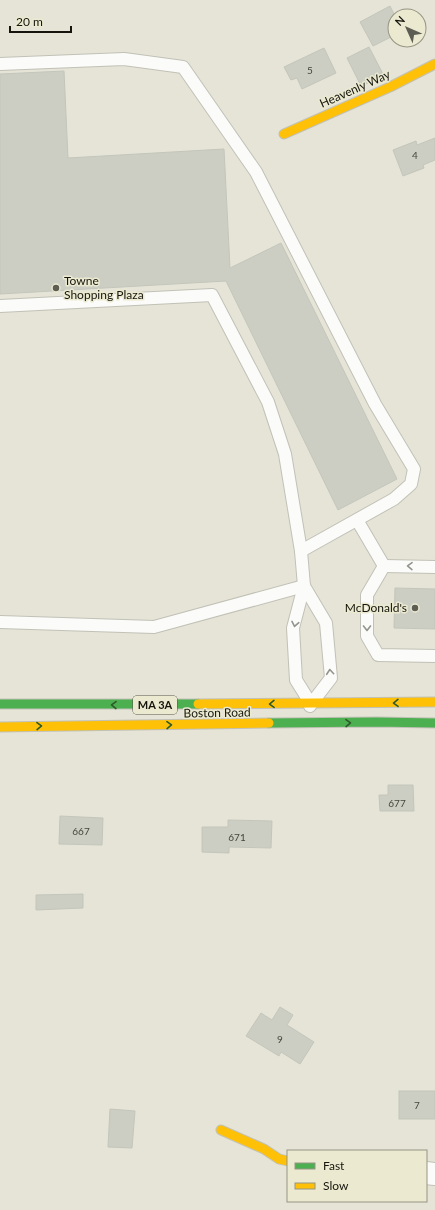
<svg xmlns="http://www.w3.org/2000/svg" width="435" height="1210" font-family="Lato,sans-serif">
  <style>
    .building { fill: #cccec3; stroke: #c4c6bc }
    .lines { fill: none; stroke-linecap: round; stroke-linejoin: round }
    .lane-casing { stroke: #c2c1b7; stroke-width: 14 }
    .street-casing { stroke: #c2c1b7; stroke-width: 24 }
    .fast-casing { stroke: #c2c1b7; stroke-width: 11 }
    .slow-casing { stroke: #c2c1b7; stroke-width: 11 }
    .lane { stroke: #fbfbf9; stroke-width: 12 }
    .street { stroke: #fbfbf9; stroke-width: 22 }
    .fast { stroke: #4caf50; stroke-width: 9 }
    .slow { stroke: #ffc107; stroke-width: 9 }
    .oneway { stroke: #94948f }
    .oneway2 { stroke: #2e5a2b }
    .poi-dot { fill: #5e5d54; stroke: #ebead1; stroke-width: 1.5 }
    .labels { text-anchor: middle; stroke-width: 3; stroke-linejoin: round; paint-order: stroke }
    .number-label { font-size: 10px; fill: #46453c }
    .shield { fill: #ebead1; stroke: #565548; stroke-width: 1 }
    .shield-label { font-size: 11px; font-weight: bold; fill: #16150d }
    .street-label { font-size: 12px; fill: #16150d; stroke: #ebead1 }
    .poi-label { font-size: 12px; fill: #16150d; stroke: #ebead1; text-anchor: start }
  </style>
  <rect width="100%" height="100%" fill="#e5e4d7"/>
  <!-- building -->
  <g class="building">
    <polygon points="390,6 395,16 395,35 373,46 360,22"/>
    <polygon points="369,47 384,76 361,86 347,58"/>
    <polygon points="324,48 336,73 302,89 297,78 291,80 284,67"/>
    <polygon points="64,71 68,158 224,149 230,268 281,243 397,479 338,510 226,281 0,294 0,74"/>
    <polygon points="435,138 435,160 423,165 424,168 403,176 393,150 416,141 417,145"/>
    <polygon points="395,588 435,589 435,629 394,628"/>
    <polygon points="388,785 413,785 414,811 380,811 379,795 388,795"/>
    <polygon points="60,816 103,818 102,845 59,844"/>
    <polygon points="228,820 272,821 271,848 229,847 229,853 202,852 202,827 228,827"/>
    <polygon points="83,894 83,908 36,910 36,895"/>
    <polygon points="280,1007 293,1015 287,1025 314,1042 300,1064 281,1052 279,1056 246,1036 261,1013 272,1020"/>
    <rect x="399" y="1091" width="36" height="28"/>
    <polygon points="110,1109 135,1111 132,1148 108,1147"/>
  </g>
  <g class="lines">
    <defs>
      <g id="lane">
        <polyline points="0,64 124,59 183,67 256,172 375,404 414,469 411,484 394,499 301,551"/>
        <polyline points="0,306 212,295 268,402 285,454 301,551 304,586 293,628 296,680 311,704"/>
        <polyline points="357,520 384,566"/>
        <polyline points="384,566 367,595 367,636 378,655 435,656"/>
        <polyline points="384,566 435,567"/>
        <polyline points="304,586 326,623 331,678 311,704 310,706"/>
        <polyline points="0,622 154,627 304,586"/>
      </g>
      <polyline id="street" points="426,1173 435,1174"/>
      <g id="fast">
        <polyline points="0,704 198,704"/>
        <polyline points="269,723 377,722 435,723"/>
      </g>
      <g id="slow">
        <polyline points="284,134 390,87 435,64"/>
        <polyline points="198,704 435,702"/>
        <polyline points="0,727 269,723"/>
        <polyline points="221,1130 264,1149 279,1159 288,1161"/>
      </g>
    </defs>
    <!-- lane casing -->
    <use href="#lane" class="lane-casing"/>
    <!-- street casing -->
    <use href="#street" class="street-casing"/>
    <!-- fast casing -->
    <use href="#fast" class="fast-casing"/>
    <!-- slow casing -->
    <use href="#slow" class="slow-casing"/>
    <!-- lane -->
    <use href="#lane" class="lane"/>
    <!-- street -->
    <use href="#street" class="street"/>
    <!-- fast -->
    <use href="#fast" class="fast"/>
    <!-- slow -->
    <use href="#slow" class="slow"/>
  </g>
  <!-- one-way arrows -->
  <defs><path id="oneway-chevron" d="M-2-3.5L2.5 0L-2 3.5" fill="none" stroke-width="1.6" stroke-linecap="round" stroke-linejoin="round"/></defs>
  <g class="oneway">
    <use href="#oneway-chevron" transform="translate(410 566) rotate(-179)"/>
    <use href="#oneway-chevron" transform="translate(295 624) rotate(101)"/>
    <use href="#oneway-chevron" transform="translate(367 628) rotate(90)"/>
    <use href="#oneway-chevron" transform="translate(330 672) rotate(-95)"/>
  </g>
  <g class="oneway2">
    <use href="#oneway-chevron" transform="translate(396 703) rotate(179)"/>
    <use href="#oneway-chevron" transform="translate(272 704) rotate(179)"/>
    <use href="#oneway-chevron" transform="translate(114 705) rotate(-179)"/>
    <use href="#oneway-chevron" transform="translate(348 723) rotate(-1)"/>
    <use href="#oneway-chevron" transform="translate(169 725) rotate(-1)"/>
    <use href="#oneway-chevron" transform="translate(39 726) rotate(-1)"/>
  </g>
  <!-- markers -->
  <g class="poi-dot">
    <circle cx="56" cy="288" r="4"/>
    <circle cx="415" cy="608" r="4"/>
  </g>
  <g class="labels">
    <!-- number labels -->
    <g class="number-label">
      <text x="310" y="74">5</text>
      <text x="415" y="159">4</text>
      <text x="397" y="807">677</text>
      <text x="81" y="835">667</text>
      <text x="237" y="841">671</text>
      <text x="280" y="1043">9</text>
      <text x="417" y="1109">7</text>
    </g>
    <!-- shield labels -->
    <rect class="shield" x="133" y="696" width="44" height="18" rx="3"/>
    <g class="shield-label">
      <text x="155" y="709">MA 3A</text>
    </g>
    <!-- street labels -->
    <g class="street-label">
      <text transform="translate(355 89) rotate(-24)" y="4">Heavenly Way</text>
      <text transform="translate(217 713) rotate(-1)" y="4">Boston Road</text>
    </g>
    <!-- poi labels -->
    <g class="poi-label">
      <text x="64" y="285">Towne<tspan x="64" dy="14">Shopping Plaza</tspan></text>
      <text x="407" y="612" text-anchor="end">McDonald's</text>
    </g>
  </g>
  <!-- legend -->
  <rect x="287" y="1150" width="140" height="52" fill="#ebead1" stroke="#969583"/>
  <rect x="295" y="1163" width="20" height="6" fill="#4caf50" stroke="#969583"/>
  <text x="323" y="1170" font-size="12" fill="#16150d">Fast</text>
  <rect x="295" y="1183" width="20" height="6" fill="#ffc107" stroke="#969583"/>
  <text x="323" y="1190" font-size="12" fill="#16150d">Slow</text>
  <!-- north arrow -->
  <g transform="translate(407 28) rotate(315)"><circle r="19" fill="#ebead1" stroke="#969583"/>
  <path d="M0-3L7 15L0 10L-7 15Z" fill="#5e5d54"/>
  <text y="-6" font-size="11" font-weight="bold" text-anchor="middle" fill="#16150d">N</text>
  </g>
  <!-- scale -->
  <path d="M10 26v6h61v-6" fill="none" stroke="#16150d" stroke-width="2"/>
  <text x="16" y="26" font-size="12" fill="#16150d" stroke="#ebead1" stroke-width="3" paint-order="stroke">20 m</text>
</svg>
